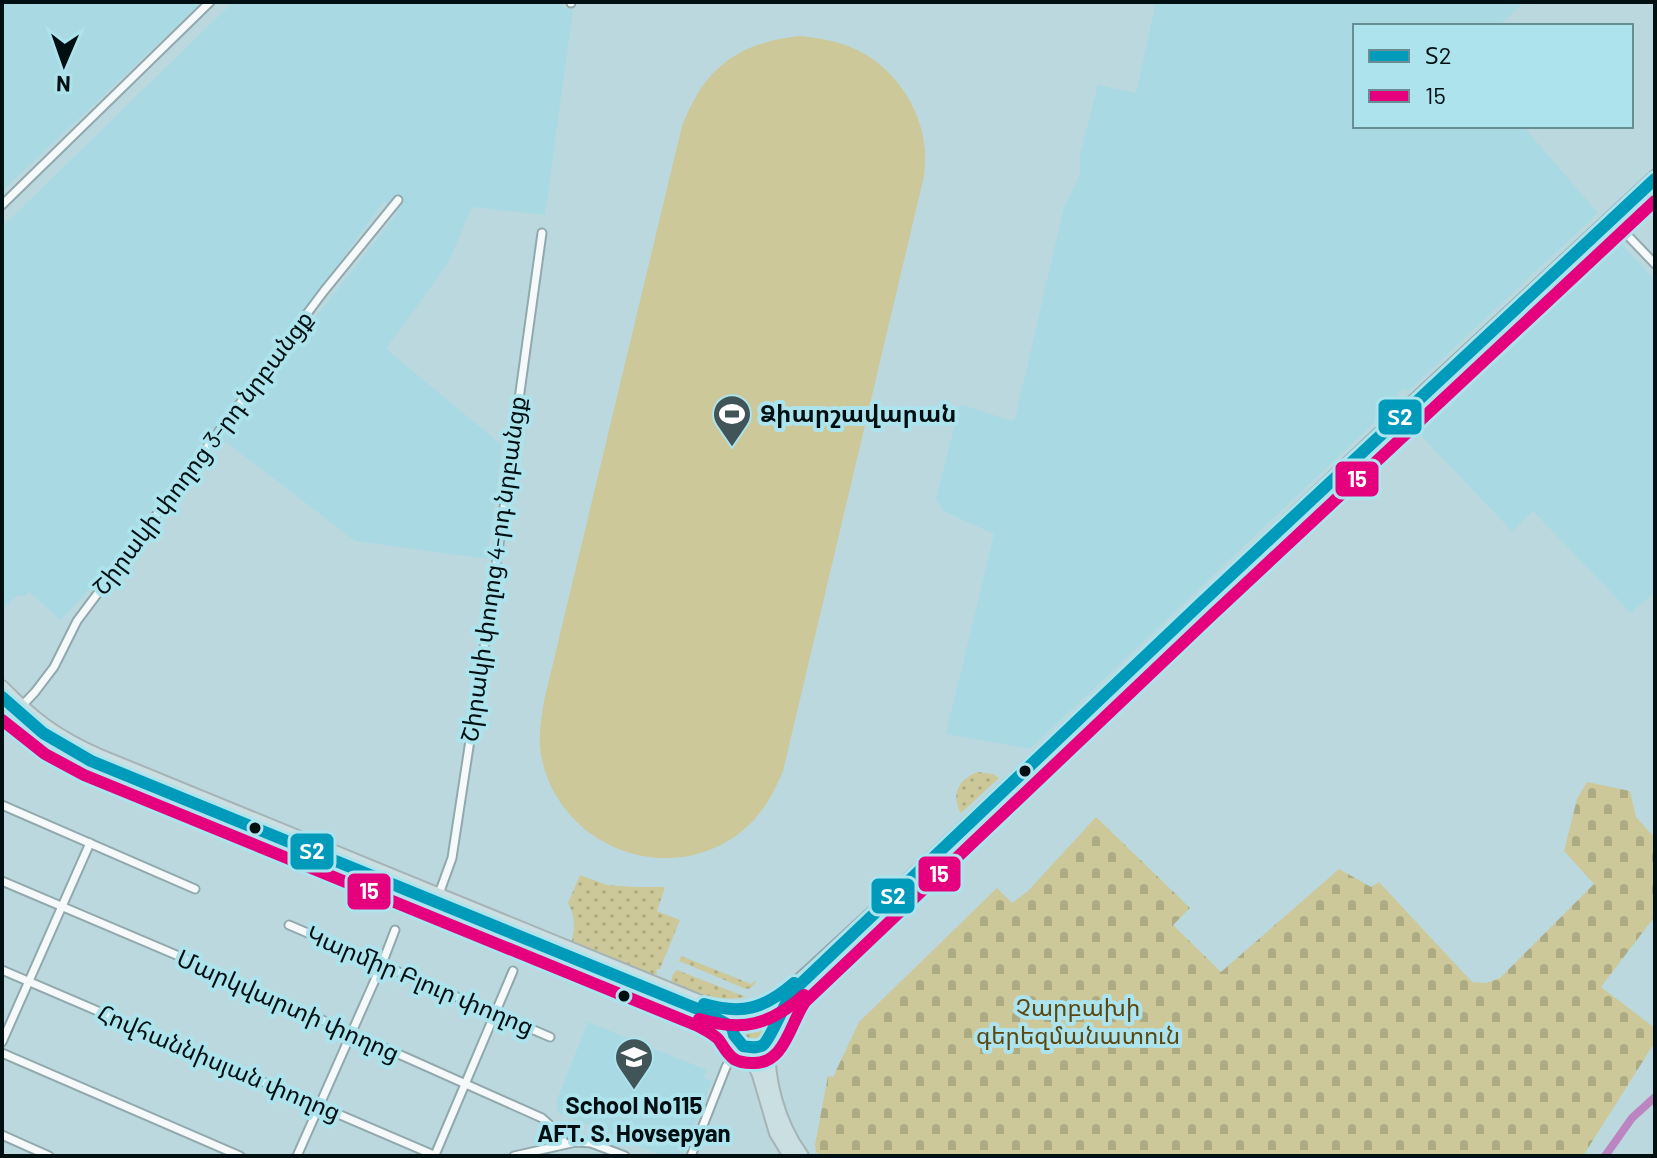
<svg xmlns="http://www.w3.org/2000/svg" width="1657" height="1158" font-family="Barlow,'Noto Sans Armenian',sans-serif">
  <style>
    .built { fill: #a9dae4 }
    .grass { fill: url(#grass-dots) }
    .cemetery { fill: url(#cemetery-stones) }
    .garden { fill: #ccc899 }
    .lines { fill: none; stroke-linecap: round; stroke-linejoin: round }
    .canal { stroke: #bb85c1; stroke-width: 8 }
    .street-casing { stroke: #91a8ac; stroke-width: 11 }
    .secondary-casing { stroke: #91a8ac; stroke-width: 13 }
    .highway-casing { stroke: #a6b3b6; stroke-width: 16 }
    .street { stroke: #f5f9fa; stroke-width: 7 }
    .secondary { stroke: #e8f2f3; stroke-width: 9 }
    .highway { stroke: #cadfe2; stroke-width: 12 }
    .bus-1-casing { stroke: #ace3ed; stroke-width: 18 }
    .bus-2-casing { stroke: #ace3ed; stroke-width: 18 }
    .bus-1 { stroke: #009abb; stroke-width: 12 }
    .bus-2 { stroke: #e5007d; stroke-width: 12 }
    .bus-dot { fill: #000f12; stroke: #ace3ed; stroke-width: 3 }
    .labels { text-anchor: middle; stroke-width: 8; stroke-linejoin: round; paint-order: stroke }
    .poi-label { font-size: 24px; font-weight: bold; fill: #000f12; stroke: #ace3ed; text-anchor: start }
    .street-label { font-size: 24px; fill: #000f12; stroke: #ace3ed }
    .park-label { font-size: 24px; fill: #5a4812; stroke: #ace3ed }
    .line-badge { stroke: #ace3ed; stroke-width: 3 }
    .badge-label { font-size: 22px; text-anchor: middle; font-weight: bold; fill: #fff }
  </style>
  <defs>
    <pattern id="grass-dots" width="8" height="8" patternUnits="userSpaceOnUse" patternTransform="scale(2)"><rect width="8" height="8" fill="#ccc899"/><path d="M2 2h.1M6 6h.1" fill="none" stroke="#adab83" stroke-width="1.8" stroke-linecap="round"/></pattern>
    <pattern id="cemetery-stones" width="16" height="16" patternUnits="userSpaceOnUse" patternTransform="scale(2)"><rect width="16" height="16" fill="#ccc899"/><path d="M2 7V4a2 2 0 0 1 4 0v3zM10 15v-3a2 2 0 0 1 4 0v3z" fill="#adab83"/></pattern>
  </defs>
  <rect width="100%" height="100%" fill="#bbd8de"/>
  <!-- built -->
  <g class="built">
    <polygon points="2,2 202,2 2,191"/>
    <polygon points="233,2 562,2 562,7 573,10 545,215 472,207 448,263 386,349 502,445 487,559 355,541 221,438 398,212 384,201 228,416 173,482 113,563 61,620 29,592 23,597 18,595 4,608 2,606 2,227"/>
    <polygon points="1156,2 1524,2 1499,26 1355,26 1355,126 1523,126 1598,213 1408,391 1403,389 1398,394 1397,401 1030,749 946,734 994,534 943,511 936,499 959,407 963,405 1012,421 1015,419 1064,207 1080,174 1080,154 1098,85 1136,93"/>
    <polygon points="1611,233 1655,280 1655,592 1631,613 1533,511 1512,531 1408,422 1426,407 1428,408 1436,399 1446,409 1470,386 1464,369 1539,300 1548,308 1555,303 1563,294 1556,285"/>
    <polygon points="588,1022 707,1070 704,1078 712,1081 682,1155 663,1156 558,1112 556,1102"/>
  </g>
  <!-- grass -->
  <g class="grass">
    <path d="M978,772L993,774L999,778L961,813C950,795 959,778 978,772Z"/>
    <polygon points="936,868 937,886 934,889 928,884 918,893 923,898 920,900 903,899"/>
    <path d="M580,875L607,885L634,887H665L657,911L680,920L660,969H657L656,972L658,973L654,975L572,941C575,927 575,916 568,903Z"/>
    <polygon points="681,956 751,984 755,981 756,982 751,988 746,989 679,961"/>
    <path d="M677,970L682,972L746,997C715,1002 699,994 671,982L673,974Z"/>
    <circle cx="753" cy="1027" r="15"/>
  </g>
  <!-- cemetery -->
  <polygon class="cemetery" points="1587,782 1630,791 1636,817 1654,837 1655,916 1601,987 1655,1028 1655,1042 1583,1156 821,1156 816,1152 815,1145 828,1076 833,1077 859,1022 997,888 1012,903 1028,891 1096,817 1190,908 1173,925 1221,972 1339,869 1371,887 1379,882 1472,982 1486,983 1500,978 1594,884 1564,851 1577,799"/>
  <!-- garden -->
  <path class="garden" d="M800,36C817,38 832,40 848,46C891,62 922,106 925,151C925,159 925,168 924,176L783,771C775,790 766,808 751,823C680,893 559,852 541,755C538,737 541,719 544,701L682,126C705,67 737,43 800,36Z"/>
  <g class="lines">
    <!-- canal -->
    <polyline class="canal" points="1605,1156 1632,1118 1655,1097"/>
    <defs>
      <g id="street">
        <polyline points="571,3 571,2"/>
        <polyline points="2,205 210,2"/>
        <polyline points="1610,217 1655,264"/>
        <polyline points="16,712 35,692 54,667 77,621 324,291 398,200"/>
        <polyline points="2,805 195,889"/>
        <polyline points="2,881 174,954 542,1118 561,1135 564,1143"/>
        <polyline points="436,902 452,858 490,609 542,233"/>
        <polyline points="289,925 550,1037"/>
        <polyline points="2,970 436,1156"/>
        <polyline points="2,1042 90,843"/>
        <polyline points="2,1053 240,1156"/>
        <polyline points="2,1135 49,1156"/>
        <polyline points="435,1155 513,971"/>
        <polyline points="297,1156 382,964 395,930"/>
        <polyline points="514,1156 576,1142 591,1143 625,1156"/>
        <polyline points="691,1156 726,1067 740,1043"/>
      </g>
      <g id="secondary">
        <polyline points="753,1007 790,987 888,897 1410,403 1655,175"/>
        <polyline points="773,1026 789,996 796,988"/>
      </g>
      <g id="highway">
        <path d="M2,687C33,719 58,738 100,756L708,1005C717,1007 730,1011 739,1011C744,1010 747,1007 752,1007C765,1006 776,1020 772,1033C763,1064 713,1039 741,1011"/>
        <polyline points="696,1008 732,1027"/>
        <path d="M768,1040C767,1080 778,1123 802,1156"/>
        <polyline points="746,1046 759,1075 776,1133 790,1156"/>
      </g>
    </defs>
    <!-- street casing -->
    <use href="#street" class="street-casing"/>
    <!-- secondary casing -->
    <use href="#secondary" class="secondary-casing"/>
    <!-- highway casing -->
    <use href="#highway" class="highway-casing"/>
    <!-- street -->
    <use href="#street" class="street"/>
    <!-- secondary -->
    <use href="#secondary" class="secondary"/>
    <!-- highway -->
    <use href="#highway" class="highway"/>
    <defs>
      <g id="bus-1">
        <path d="M2,697L43,733L91,761L705,1012L732,1027L734,1035L743,1046C749,1047 757,1049 763,1045C769,1041 786,1001 793,991L1199,605L1655,179"/>
        <path d="M704,1004C742,1015 764,1009 794,983"/>
      </g>
      <g id="bus-2">
        <path d="M2,720L45,754L84,775L698,1026C705,1030 714,1034 719,1040C723,1046 727,1054 734,1059C739,1062 746,1063 752,1063C785,1065 790,1023 805,1002L1210,617L1655,201"/>
        <path d="M699,1019C743,1032 770,1025 804,995"/>
      </g>
    </defs>
    <!-- bus-1 casing -->
    <use href="#bus-1" class="bus-1-casing"/>
    <!-- bus-2 casing -->
    <use href="#bus-2" class="bus-2-casing"/>
    <!-- bus-1 -->
    <use href="#bus-1" class="bus-1"/>
    <!-- bus-2 -->
    <use href="#bus-2" class="bus-2"/>
  </g>
  <!-- icons -->
  <defs>
    <symbol id="stadium-pin" viewBox="-11 -11 22 30"><path d="M0 17L-7.5 6A9.5 9.5 0 1 1 7.5 6Z" fill="#415559" stroke="#ace3ed"/><path d="M0-5a6.5 5 0 1 0 0 10a6.5 5 0 1 0 0-10ZM-3.5-1.8h7v3.6h-7Z" fill="#fff"/></symbol>
    <symbol id="school-pin" viewBox="-11 -11 22 30"><path d="M0 17L-7.5 6A9.5 9.5 0 1 1 7.5 6Z" fill="#415559" stroke="#ace3ed"/><path d="M0-5L7-2L0 1L-7-2ZM-4 1L0 2.5L4 1V4Q0 6-4 4Z" fill="#fff"/></symbol>
  </defs>
  <g fill-rule="evenodd">
    <use href="#stadium-pin" x="710" y="392" width="44" height="60"/>
    <use href="#school-pin" x="612" y="1035" width="44" height="60"/>
  </g>
  <!-- markers -->
  <g class="bus-dot">
    <circle cx="1025" cy="771" r="7"/>
    <circle cx="255" cy="828" r="7"/>
    <circle cx="624" cy="996" r="7"/>
  </g>
  <g class="labels">
    <!-- poi labels -->
    <g class="poi-label">
      <text x="760" y="422">Ձիարշավարան</text>
      <text x="634" y="1114" text-anchor="middle">School No115<tspan x="634" dy="28">AFT. S. Hovsepyan</tspan></text>
    </g>
    <!-- street labels -->
    <g class="street-label">
      <text transform="translate(203 453) rotate(-53)" y="8">Շիրակի փողոց 3-րդ նրբանցք</text>
      <text transform="translate(494 569) rotate(-82)" y="8">Շիրակի փողոց 4-րդ նրբանցք</text>
      <text transform="translate(420 981) rotate(23)" y="8">Կարմիր Բլուր փողոց</text>
      <text transform="translate(288 1006) rotate(24)" y="8">Մարկվարտի փողոց</text>
      <text transform="translate(219 1063) rotate(23)" y="8">Հովհաննիսյան փողոց</text>
    </g>
    <!-- park labels -->
    <g class="park-label">
      <text x="1078" y="1016">Չարբախի<tspan x="1078" dy="28">գերեզմանատուն</tspan></text>
    </g>
  </g>
  <g class="line-badge">
    <rect x="1377" y="398" width="46" height="38" rx="8" fill="#009abb"/>
    <rect x="1334" y="460" width="46" height="38" rx="8" fill="#e5007d"/>
    <rect x="289" y="832" width="46" height="39" rx="8" fill="#009abb"/>
    <rect x="917" y="855" width="45" height="38" rx="8" fill="#e5007d"/>
    <rect x="346" y="872" width="46" height="39" rx="8" fill="#e5007d"/>
    <rect x="870" y="877" width="46" height="38" rx="8" fill="#009abb"/>
  </g>
  <g class="badge-label">
    <text x="1400" y="425">Տ2</text>
    <text x="1357" y="487">15</text>
    <text x="312" y="859">Տ2</text>
    <text x="939" y="882">15</text>
    <text x="369" y="899">15</text>
    <text x="893" y="904">Տ2</text>
  </g>
  <!-- border -->
  <rect width="1657" height="1158" fill="none" stroke="#000f12" stroke-width="8"/>
  <!-- legend -->
  <rect x="1353" y="24" width="280" height="104" fill="#ace3ed" stroke="#678e95" stroke-width="2"/>
  <rect x="1369" y="50" width="40" height="12" fill="#009abb" stroke="#678e95" stroke-width="2"/>
  <text x="1425" y="64" font-size="24" fill="#000f12">Տ2</text>
  <rect x="1369" y="90" width="40" height="12" fill="#e5007d" stroke="#678e95" stroke-width="2"/>
  <text x="1425" y="104" font-size="24" fill="#000f12">15</text>
  <!-- north arrow -->
  <g transform="translate(64 64) rotate(182)" stroke="#ace3ed" stroke-width="6" paint-order="stroke">
  <path d="M0-6L14 30L0 20L-14 30Z" fill="#000f12"/>
  <text y="-12" font-size="22" font-weight="bold" text-anchor="middle" fill="#000f12">N</text>
  </g>
</svg>
